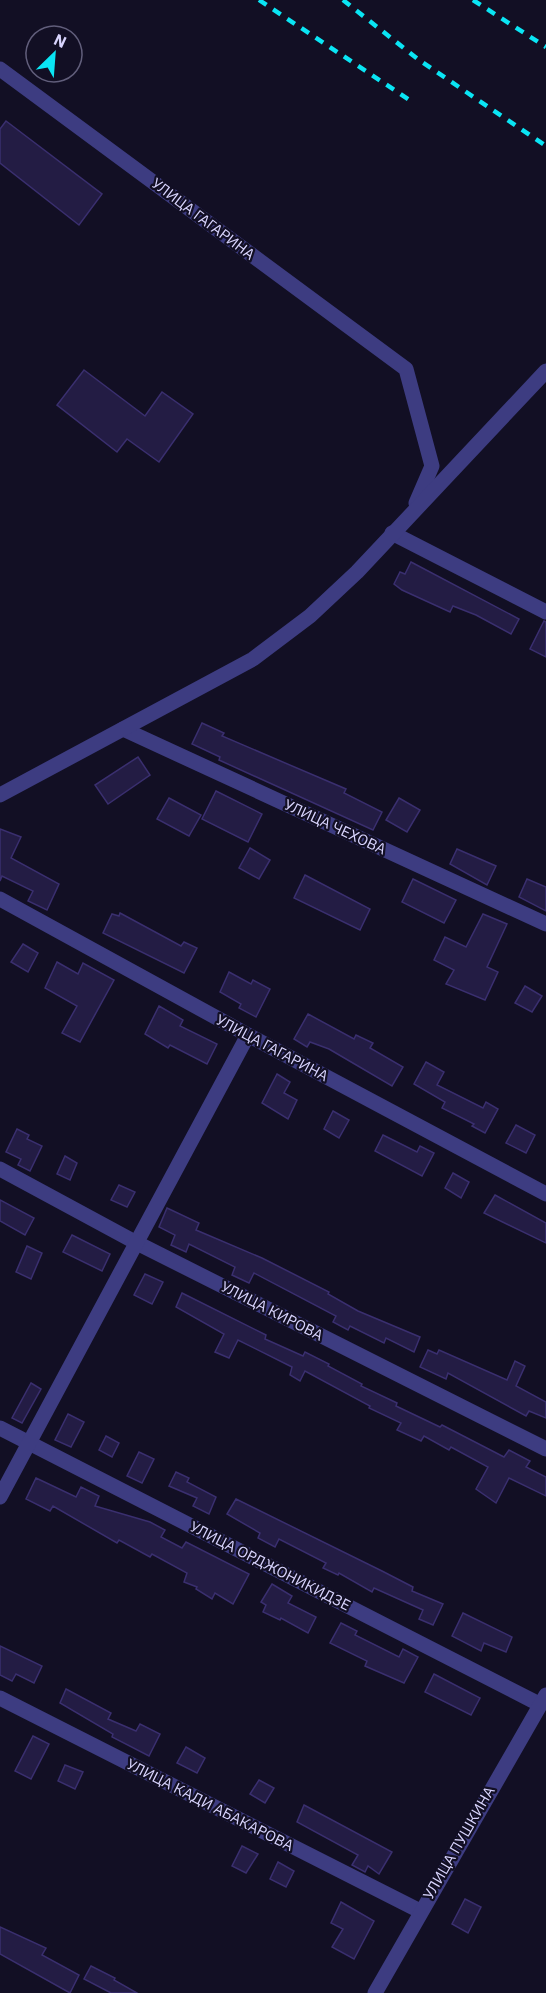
<svg xmlns="http://www.w3.org/2000/svg" width="546" height="1993" font-family="'IBM Plex Sans',sans-serif">
  <style>
    .building { fill: #231c44; stroke: #3a2f6f; stroke-width: 1.5 }
    .lines { fill: none; stroke-linecap: round; stroke-linejoin: round }
    .minor { stroke: #3d3c81; stroke-width: 15 }
    .rail { stroke: #0ae5f4; stroke-width: 4.5; stroke-dasharray: 9 8; stroke-linecap: butt }
    .labels { text-anchor: middle; stroke-width: 4.5; stroke-linejoin: round; paint-order: stroke }
    .street-label { font-size: 15px; fill: #d8d4fd; stroke: #120f24 }
  </style>
  <rect width="100%" height="100%" fill="#120f24"/>
  <!-- building -->
  <g class="building">
    <polygon points="6,121 102,194 79,225 0,163 0,129"/>
    <polygon points="84,370 145,416 162,392 193,414 159,462 127,439 117,452 57,405"/>
    <polygon points="411,562 519,619 511,634 476,615 453,606 450,612 402,590 394,584 400,572 405,574"/>
    <polygon points="544,621 546,622 546,657 530,649"/>
    <polygon points="202,723 224,733 222,736 346,789 344,793 382,812 373,830 219,760 220,757 192,744"/>
    <polygon points="138,757 150,775 108,804 95,785"/>
    <polygon points="216,791 262,814 248,842 202,819"/>
    <polygon points="169,798 201,815 189,836 157,819"/>
    <polygon points="399,798 420,810 407,832 386,820"/>
    <polygon points="0,829 21,837 11,858 59,884 47,910 28,901 33,891 2,876 0,881"/>
    <polygon points="250,848 270,860 259,879 239,868"/>
    <polygon points="457,849 496,866 487,885 450,864"/>
    <polygon points="305,875 370,909 360,930 294,898"/>
    <polygon points="413,879 456,900 444,923 402,902"/>
    <polygon points="527,879 546,887 546,911 519,897"/>
    <polygon points="120,913 181,946 184,942 197,948 184,973 103,933 112,914 119,916"/>
    <polygon points="483,914 507,924 487,967 498,972 485,1000 446,984 454,970 434,960 445,937 466,947"/>
    <polygon points="23,944 38,953 28,972 11,962"/>
    <polygon points="57,962 78,974 83,963 114,980 80,1042 62,1033 77,1006 45,988"/>
    <polygon points="229,972 251,984 253,980 270,989 256,1017 239,1008 241,1004 220,992"/>
    <polygon points="525,986 542,996 532,1012 515,1003"/>
    <polygon points="159,1006 183,1020 180,1026 217,1044 207,1064 170,1045 168,1048 145,1034"/>
    <polygon points="308,1014 354,1039 356,1035 373,1043 370,1048 403,1067 392,1086 329,1049 310,1042 307,1047 294,1039"/>
    <polygon points="426,1062 444,1072 437,1085 483,1108 486,1102 498,1109 485,1133 472,1126 474,1124 442,1108 445,1102 414,1084"/>
    <polygon points="277,1074 290,1082 284,1093 297,1100 288,1119 262,1103"/>
    <polygon points="333,1111 349,1120 339,1138 324,1129"/>
    <polygon points="516,1125 535,1135 526,1153 506,1143"/>
    <polygon points="17,1129 29,1135 27,1139 42,1146 30,1171 18,1165 21,1159 6,1152"/>
    <polygon points="383,1135 417,1152 420,1146 434,1153 422,1176 375,1151"/>
    <polygon points="65,1156 77,1163 70,1180 57,1174"/>
    <polygon points="453,1173 469,1182 461,1198 445,1188"/>
    <polygon points="119,1185 135,1192 127,1207 111,1200"/>
    <polygon points="495,1195 546,1223 546,1243 484,1213"/>
    <polygon points="0,1200 34,1218 25,1235 0,1221"/>
    <polygon points="167,1208 199,1223 196,1230 262,1258 329,1292 328,1294 358,1311 420,1337 414,1352 386,1338 384,1343 350,1326 348,1330 333,1322 336,1316 254,1273 249,1283 232,1275 235,1267 189,1244 186,1252 171,1245 175,1235 159,1227"/>
    <polygon points="72,1235 110,1254 102,1271 63,1252"/>
    <polygon points="27,1246 42,1253 31,1279 16,1272"/>
    <polygon points="145,1274 163,1282 152,1304 134,1295"/>
    <polygon points="182,1293 266,1335 265,1339 303,1356 305,1352 329,1364 328,1366 362,1384 361,1386 397,1403 396,1406 440,1427 442,1425 504,1457 509,1450 530,1461 526,1467 546,1477 546,1496 509,1478 496,1503 476,1489 488,1467 451,1447 449,1450 424,1436 421,1441 397,1430 401,1423 369,1408 370,1406 305,1371 300,1381 290,1375 292,1367 238,1340 229,1358 215,1352 224,1334 176,1307"/>
    <polygon points="428,1350 437,1354 439,1350 507,1380 515,1361 525,1366 516,1386 546,1402 546,1418 529,1411 526,1416 448,1373 446,1379 420,1367"/>
    <polygon points="31,1383 41,1389 22,1423 12,1418"/>
    <polygon points="68,1414 84,1422 71,1447 55,1440"/>
    <polygon points="106,1436 119,1443 112,1457 99,1450"/>
    <polygon points="139,1452 154,1459 142,1483 127,1476"/>
    <polygon points="176,1472 189,1478 187,1482 216,1497 209,1514 193,1506 197,1498 169,1486"/>
    <polygon points="36,1478 76,1497 81,1487 99,1496 95,1506 150,1522 165,1530 161,1537 182,1548 186,1542 249,1574 233,1604 215,1593 212,1599 196,1589 197,1587 184,1582 187,1573 152,1554 150,1557 119,1540 117,1543 53,1506 50,1511 26,1499"/>
    <polygon points="236,1499 382,1571 413,1587 412,1591 443,1604 433,1625 419,1619 423,1610 374,1588 372,1592 339,1573 338,1575 323,1568 326,1563 279,1539 275,1547 258,1538 260,1533 227,1514"/>
    <polygon points="272,1584 292,1596 288,1603 316,1617 308,1633 281,1618 280,1620 263,1612 266,1605 261,1602"/>
    <polygon points="463,1613 512,1637 506,1652 484,1643 481,1651 452,1636"/>
    <polygon points="341,1623 357,1631 355,1635 399,1657 403,1649 418,1657 404,1683 365,1666 367,1661 330,1643"/>
    <polygon points="0,1646 42,1666 34,1683 16,1674 12,1681 0,1675"/>
    <polygon points="434,1674 480,1698 471,1715 425,1692"/>
    <polygon points="66,1689 111,1713 108,1719 136,1731 140,1724 160,1734 149,1756 112,1737 113,1734 60,1703"/>
    <polygon points="33,1736 49,1744 31,1779 15,1771"/>
    <polygon points="186,1747 205,1758 197,1773 177,1763"/>
    <polygon points="65,1765 83,1772 75,1789 58,1781"/>
    <polygon points="259,1780 274,1788 265,1803 250,1794"/>
    <polygon points="304,1805 392,1852 379,1874 368,1866 365,1872 352,1865 358,1855 297,1822"/>
    <polygon points="242,1846 258,1854 246,1873 232,1866"/>
    <polygon points="278,1862 294,1871 286,1887 270,1879"/>
    <polygon points="465,1899 481,1907 468,1933 452,1924"/>
    <polygon points="341,1902 374,1921 354,1959 332,1947 343,1929 331,1923"/>
    <polygon points="0,1927 46,1948 42,1955 79,1975 70,1993 0,1954"/>
    <polygon points="91,1966 115,1978 114,1980 137,1993 111,1993 84,1979"/>
  </g>
  <g class="lines">
    <!-- minor -->
    <g class="minor">
      <polyline points="0,69 406,369 432,466 416,503"/>
      <polyline points="392,533 546,612"/>
      <polyline points="123,729 546,924"/>
      <polyline points="0,795 253,659 310,616 357,572 546,371"/>
      <polyline points="0,899 248,1035 546,1194"/>
      <polyline points="0,1169 135,1242 546,1449"/>
      <polyline points="0,1428 539,1704"/>
      <polyline points="0,1497 248,1035"/>
      <polyline points="0,1698 420,1911"/>
      <polyline points="375,1993 546,1695"/>
    </g>
    <!-- rail -->
    <g class="rail">
      <polyline points="259,0 414,103"/>
      <polyline points="343,0 419,60 546,146"/>
      <polyline points="473,0 546,47"/>
    </g>
  </g>
  <g class="labels">
    <!-- street labels -->
    <g class="street-label">
      <text transform="translate(203 219) rotate(37)" y="5">УЛИЦА ГАГАРИНА</text>
      <text transform="translate(335 827) rotate(25)" y="5">УЛИЦА ЧЕХОВА</text>
      <text transform="translate(272 1048) rotate(28)" y="5">УЛИЦА ГАГАРИНА</text>
      <text transform="translate(272 1311) rotate(27)" y="5">УЛИЦА КИРОВА</text>
      <text transform="translate(270 1566) rotate(27)" y="5">УЛИЦА ОРДЖОНИКИДЗЕ</text>
      <text transform="translate(210 1805) rotate(27)" y="5">УЛИЦА КАДИ АБАКАРОВА</text>
      <text transform="translate(459 1843) rotate(-60)" y="5">УЛИЦА ПУШКИНА</text>
    </g>
  </g>
  <!-- north arrow -->
  <g transform="translate(54 54) rotate(25)"><circle r="28" fill="#120f24" stroke="#615e7b" stroke-width="1.5"/>
  <path d="M0-4.5L10 22L0 15L-10 22Z" fill="#0ae5f4"/>
  <text y="-9" font-size="16" font-weight="bold" text-anchor="middle" fill="#d8d4fd">N</text>
  </g>
</svg>
